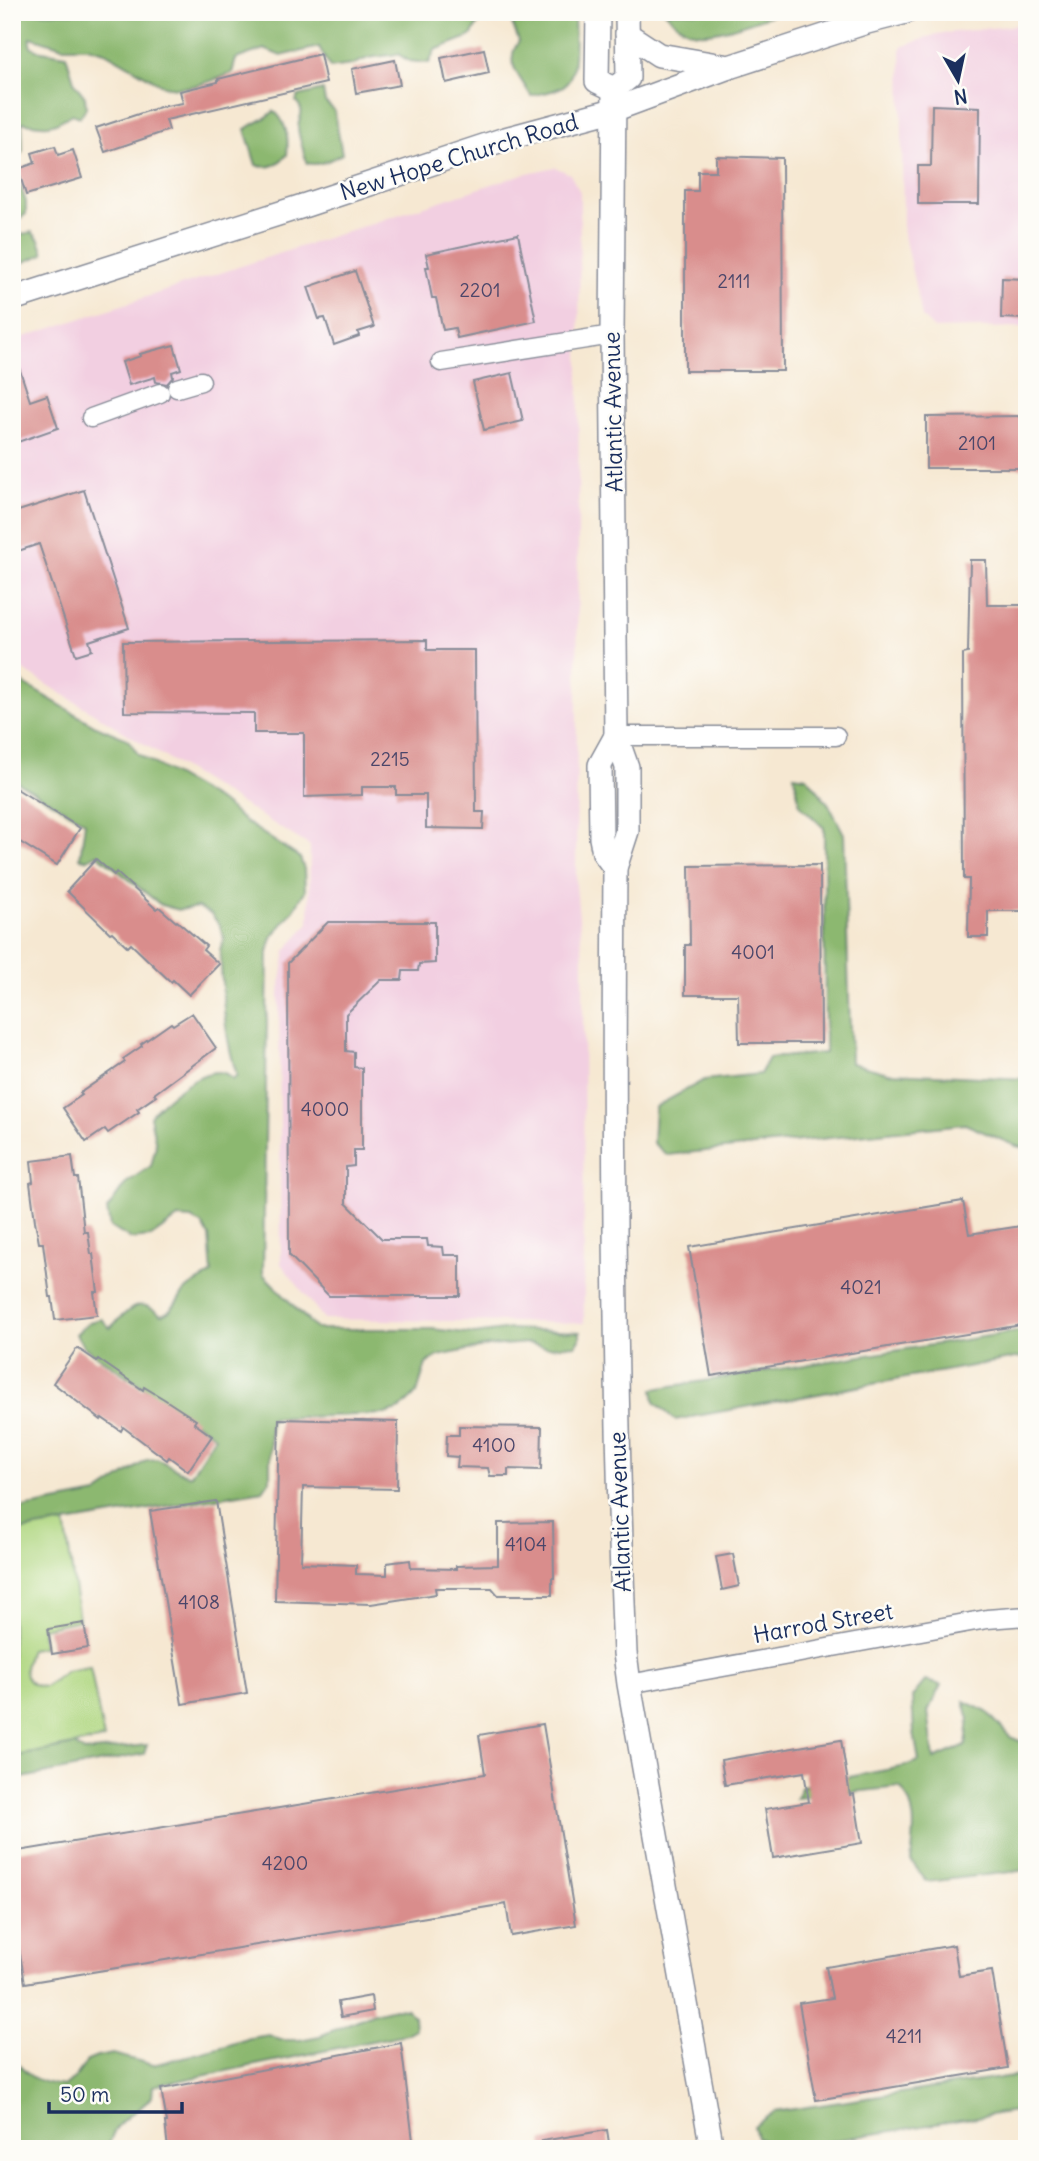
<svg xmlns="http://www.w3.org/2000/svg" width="1039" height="2161" font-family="Delius,sans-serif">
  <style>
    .built { fill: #f2cfe1 }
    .green { fill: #b0d782; stroke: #668370; stroke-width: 2 }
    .forest { fill: #8cb870; stroke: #547467; stroke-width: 2 }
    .building { fill: #d98d8c }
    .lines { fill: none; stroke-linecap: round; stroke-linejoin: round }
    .minor-casing { stroke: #888c98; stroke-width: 21 }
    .major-casing { stroke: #888c98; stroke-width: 26 }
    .minor { stroke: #fff; stroke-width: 18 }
    .major { stroke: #fff; stroke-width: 23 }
    .labels { text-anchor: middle; stroke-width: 5; stroke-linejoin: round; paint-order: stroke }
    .number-label { font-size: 19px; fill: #4a466a }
    .street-label { font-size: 23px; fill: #1b2f5e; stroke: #fdfcf7 }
  </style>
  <rect width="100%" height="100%" fill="#fdfcf7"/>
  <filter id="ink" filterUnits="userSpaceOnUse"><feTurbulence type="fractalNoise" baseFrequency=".0143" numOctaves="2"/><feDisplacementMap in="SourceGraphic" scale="14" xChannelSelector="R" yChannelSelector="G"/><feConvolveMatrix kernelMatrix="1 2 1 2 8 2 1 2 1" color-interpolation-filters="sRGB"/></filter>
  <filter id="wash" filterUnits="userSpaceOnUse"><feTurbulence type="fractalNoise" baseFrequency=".00686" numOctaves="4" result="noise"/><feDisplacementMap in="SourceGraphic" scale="28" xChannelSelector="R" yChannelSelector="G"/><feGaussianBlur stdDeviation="1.57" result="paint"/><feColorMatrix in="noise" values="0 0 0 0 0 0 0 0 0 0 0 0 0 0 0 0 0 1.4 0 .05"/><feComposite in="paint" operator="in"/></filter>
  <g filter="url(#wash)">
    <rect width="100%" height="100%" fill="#f6e8d2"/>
    <!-- built -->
    <g class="built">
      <polygon points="1027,24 1027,327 934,329 922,317 903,231 901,47 937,34"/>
      <polygon points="555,167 570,174 580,192 576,886 583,957 584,1323 324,1319 281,1264 279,993 286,950 309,923 310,846 12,663 12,341 523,174"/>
    </g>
    <!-- green -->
    <path class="green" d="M65,1522L79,1620L42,1628L43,1647L30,1649C23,1668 20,1685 45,1687L66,1671L90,1667L104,1739L12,1757V1532Z"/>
    <!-- forest -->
    <g class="forest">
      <path d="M12,12L73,13L492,12L480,20L471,36L435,50L429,63L409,61L398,54L368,58L352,65L330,68L319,47L281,56L264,49L236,59L232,73C212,81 186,92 164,86L105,52L87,47H63L31,37L30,45L36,50L66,55L75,84L85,97L86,108L80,117L72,114C51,128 46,127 22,122L23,151L13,165L26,202V214L12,224Z"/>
      <path d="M514,12H574C574,29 578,70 567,83C559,91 542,93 531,96C520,76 503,63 519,41L510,18Z"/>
      <path d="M665,12H781C758,19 714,38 693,32C681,29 674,21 665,12Z"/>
      <path d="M323,90L325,102L334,110L342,154C331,159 319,167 307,163C304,152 299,139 298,128C298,116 307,114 296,101L298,96Z"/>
      <path d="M274,111C287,122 289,138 287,155C278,164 269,170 256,165L245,129L267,117Z"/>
      <polygon points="32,232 39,240 44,254 12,267 12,236"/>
      <path d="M12,677L96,726L125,738L130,742L138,754L224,804L244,821L300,858L304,869L305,891L295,908L272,937L268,952L263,1274L316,1329H432L475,1334L510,1329L580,1332V1339L576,1345L546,1347L528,1343L489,1346L438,1356L426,1364L417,1393L400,1409L386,1414L270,1418V1480L263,1490L12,1532V1510L97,1494L147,1460L157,1459L190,1476L215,1436L84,1347L76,1334L89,1322L102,1319L110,1328C127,1312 138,1294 161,1315C174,1312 177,1299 186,1290C193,1283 204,1280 212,1273L209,1236L202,1224L191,1219L178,1218L151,1237L131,1239L110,1227L107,1210L126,1183L151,1166L156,1145L150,1116C161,1101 203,1066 224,1073C227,1074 230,1077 233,1079L237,1075C223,1034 223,992 220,950L224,939L220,926L211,914L198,907L179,910L161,905L97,854L86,860L80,858L85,822L12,779Z"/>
      <polygon points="794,775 807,777 828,803 844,834 851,1063 888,1073 1027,1079 1027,1148 1016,1146 965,1124 667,1155 653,1143 655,1107 704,1080 760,1074 769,1058 825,1053 824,828 800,805"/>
      <polygon points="1027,1330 1027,1359 1021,1357 675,1420 655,1402 653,1389"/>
      <path d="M925,1681L941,1685L928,1711L934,1759L966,1745L969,1719L964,1701L987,1712L1010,1737L1027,1744V1870L927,1882L911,1861C914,1834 919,1810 900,1787L796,1798L802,1786L902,1767L919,1761L914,1733L912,1697Z"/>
      <polygon points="75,1745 84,1752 147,1745 144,1754 12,1780 12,1757"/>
      <path d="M394,2008L407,2009L414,2017L415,2029L406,2034L153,2086L152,2097C131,2119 115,2116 108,2149H12V2052C22,2077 40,2083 64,2086L74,2079L87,2061L97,2057L113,2054L153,2065L226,2046L250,2038L269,2035L280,2040H299L320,2036L374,2013Z"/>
      <polygon points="1027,2074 1027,2109 782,2149 757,2137 754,2126 774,2112"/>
    </g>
    <g id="blocks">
      <!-- building -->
      <g class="building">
        <polygon points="484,49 489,73 446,83 441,58"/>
        <polygon points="320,54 326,83 166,120 169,130 105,152 96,128 160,107 183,103 180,91 218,82 218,79"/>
        <polygon points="395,60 400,85 356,93 352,69"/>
        <polygon points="932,105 980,107 979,204 918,204 918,166 931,166"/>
        <polygon points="55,146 58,155 73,150 82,178 26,195 18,169 35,163 32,153"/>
        <polygon points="716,156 782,158 783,371 685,371 685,191 698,191 698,171 716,171"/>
        <polygon points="518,234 536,321 457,338 455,328 443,330 436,298 432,298 426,267 429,267 426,254"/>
        <polygon points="355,271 374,327 358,332 359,336 334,345 325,318 319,319 308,287"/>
        <polygon points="1002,278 1027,279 1027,319 1001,318"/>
        <polygon points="174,345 181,369 172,372 173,377 167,384 156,382 155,377 129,385 122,362 141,356 140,354"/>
        <polygon points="15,355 30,401 47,395 58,428 12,444 12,356"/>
        <polygon points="512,373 523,421 484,430 473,382"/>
        <polygon points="1027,416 1027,468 926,468 926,417"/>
        <polygon points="84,490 129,628 89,641 92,650 76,655 39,544 12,553 12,513"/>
        <polygon points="970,560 986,560 987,605 1027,605 1027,911 988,911 988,937 968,937 969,879 964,879 963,654 968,653"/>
        <polygon points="427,640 427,650 475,650 476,812 484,812 483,829 426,828 426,795 396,795 396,787 362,787 362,795 304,797 304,733 254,733 254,713 124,712 123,642"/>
        <polygon points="12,786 80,828 57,865 12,837"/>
        <polygon points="96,859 114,875 116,872 156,909 159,907 176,922 177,921 206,946 203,950 219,964 189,995 173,980 171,982 131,944 128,947 112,932 110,933 67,891"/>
        <polygon points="820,865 821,1043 739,1043 738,995 685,995 685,945 690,945 689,866"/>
        <polygon points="328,922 435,922 435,963 419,964 418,971 403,971 402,980 381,980 346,1014 346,1051 354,1052 354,1067 362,1068 362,1150 354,1150 354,1166 346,1167 346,1203 382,1239 427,1239 428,1246 443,1247 444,1255 460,1255 460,1296 329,1296 289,1255 288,963"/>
        <polygon points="192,1013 216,1048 154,1094 156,1096 137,1109 139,1112 108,1133 105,1129 86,1142 63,1108 82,1095 80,1093 125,1062 123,1059 142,1046 141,1044 171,1023 173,1025"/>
        <polygon points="72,1156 75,1178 78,1178 84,1232 88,1232 91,1254 93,1254 98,1292 94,1292 97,1315 55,1320 52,1297 50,1297 43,1243 39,1243 35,1221 30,1183 33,1182 31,1161"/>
        <polygon points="963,1201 969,1234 1027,1225 1027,1324 711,1376 689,1247"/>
        <polygon points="77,1348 97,1361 98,1359 143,1390 144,1387 164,1399 196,1420 194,1423 212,1436 188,1471 169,1457 167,1460 123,1427 121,1431 102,1418 101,1420 53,1383"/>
        <polygon points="279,1419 398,1422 397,1489 303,1487 301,1563 356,1565 356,1574 387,1575 387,1563 410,1560 411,1568 456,1569 456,1566 498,1565 498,1523 553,1522 554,1578 552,1578 552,1595 498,1595 492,1588 435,1588 436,1594 371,1604 275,1601"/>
        <polygon points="459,1426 542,1427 541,1470 508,1469 508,1476 490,1476 488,1468 457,1467 458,1457 446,1456 447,1435 459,1435"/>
        <polygon points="216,1501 247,1693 182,1704 150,1511"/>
        <polygon points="733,1554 739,1586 722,1590 716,1557"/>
        <polygon points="84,1623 88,1648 52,1654 48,1629"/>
        <polygon points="543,1724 576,1925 511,1936 506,1904 25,1983 12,1908 12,1852 485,1774 479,1735"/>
        <polygon points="841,1740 850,1795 854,1794 862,1843 773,1858 765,1809 809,1802 804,1772 725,1785 721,1760"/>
        <polygon points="954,1945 959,1976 992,1971 1008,2068 816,2100 799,2003 832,1998 826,1967"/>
        <polygon points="371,1996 373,2011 341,2017 338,2002"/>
        <polygon points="401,2043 414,2149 168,2149 165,2122 167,2122 161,2089"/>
        <polygon points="607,2130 610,2149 543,2149 542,2141"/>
      </g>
    </g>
  </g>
  <g filter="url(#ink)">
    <use href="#blocks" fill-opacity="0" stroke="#888c98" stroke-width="2"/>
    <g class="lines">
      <defs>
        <g id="minor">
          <polyline points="441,362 612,335"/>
          <polyline points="177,388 201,381"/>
          <polyline points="91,418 160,393"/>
          <polyline points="616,736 836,736"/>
          <polyline points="629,1684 987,1619 1027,1616"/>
        </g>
        <g id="major">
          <polyline points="598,12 597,81 614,89"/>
          <polyline points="627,34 659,55 729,67"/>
          <path d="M614,89L612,335L616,736L627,767V831L615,868C613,1130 614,1391 625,1653L629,1684L712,2149"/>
          <polyline points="614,89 628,78 627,12"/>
          <polyline points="12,299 306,205 505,139 613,110 729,67 867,22 906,12"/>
          <polyline points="615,868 604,853 601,838 600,765 616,736"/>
        </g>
      </defs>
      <!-- minor casing -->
      <use href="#minor" class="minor-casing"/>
      <!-- major casing -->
      <use href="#major" class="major-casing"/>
      <!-- minor -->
      <use href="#minor" class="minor"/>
      <!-- major -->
      <use href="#major" class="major"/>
    </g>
  </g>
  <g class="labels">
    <!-- number labels -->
    <g class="number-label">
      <text x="734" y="288">2111</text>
      <text x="480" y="297">2201</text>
      <text x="977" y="450">2101</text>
      <text x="390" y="766">2215</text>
      <text x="753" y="959">4001</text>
      <text x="325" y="1116">4000</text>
      <text x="861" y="1294">4021</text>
      <text x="494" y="1452">4100</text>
      <text x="526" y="1551">4104</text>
      <text x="199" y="1609">4108</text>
      <text x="285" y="1870">4200</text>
      <text x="904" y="2043">4211</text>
    </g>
    <!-- street labels -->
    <g class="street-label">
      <text transform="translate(459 157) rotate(-17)" y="8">New Hope Church Road</text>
      <text transform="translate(613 412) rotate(-91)" y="8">Atlantic Avenue</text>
      <text transform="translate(620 1512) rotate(-92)" y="8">Atlantic Avenue</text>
      <text transform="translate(823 1623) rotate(-10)" y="8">Harrod Street</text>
    </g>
  </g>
  <!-- margin -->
  <rect width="1039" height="2161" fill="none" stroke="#fdfcf7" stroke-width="42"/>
  <!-- north arrow -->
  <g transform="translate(958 80) rotate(171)" stroke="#fdfcf7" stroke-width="5" paint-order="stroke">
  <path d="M0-5L12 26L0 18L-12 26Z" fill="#1b2f5e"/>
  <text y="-10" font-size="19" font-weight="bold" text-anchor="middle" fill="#1b2f5e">N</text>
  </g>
  <!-- scale -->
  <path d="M49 2102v10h133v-10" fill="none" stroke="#1b2f5e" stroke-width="3.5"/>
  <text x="60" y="2102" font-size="21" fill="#1b2f5e" stroke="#fdfcf7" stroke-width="5" paint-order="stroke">50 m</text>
</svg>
